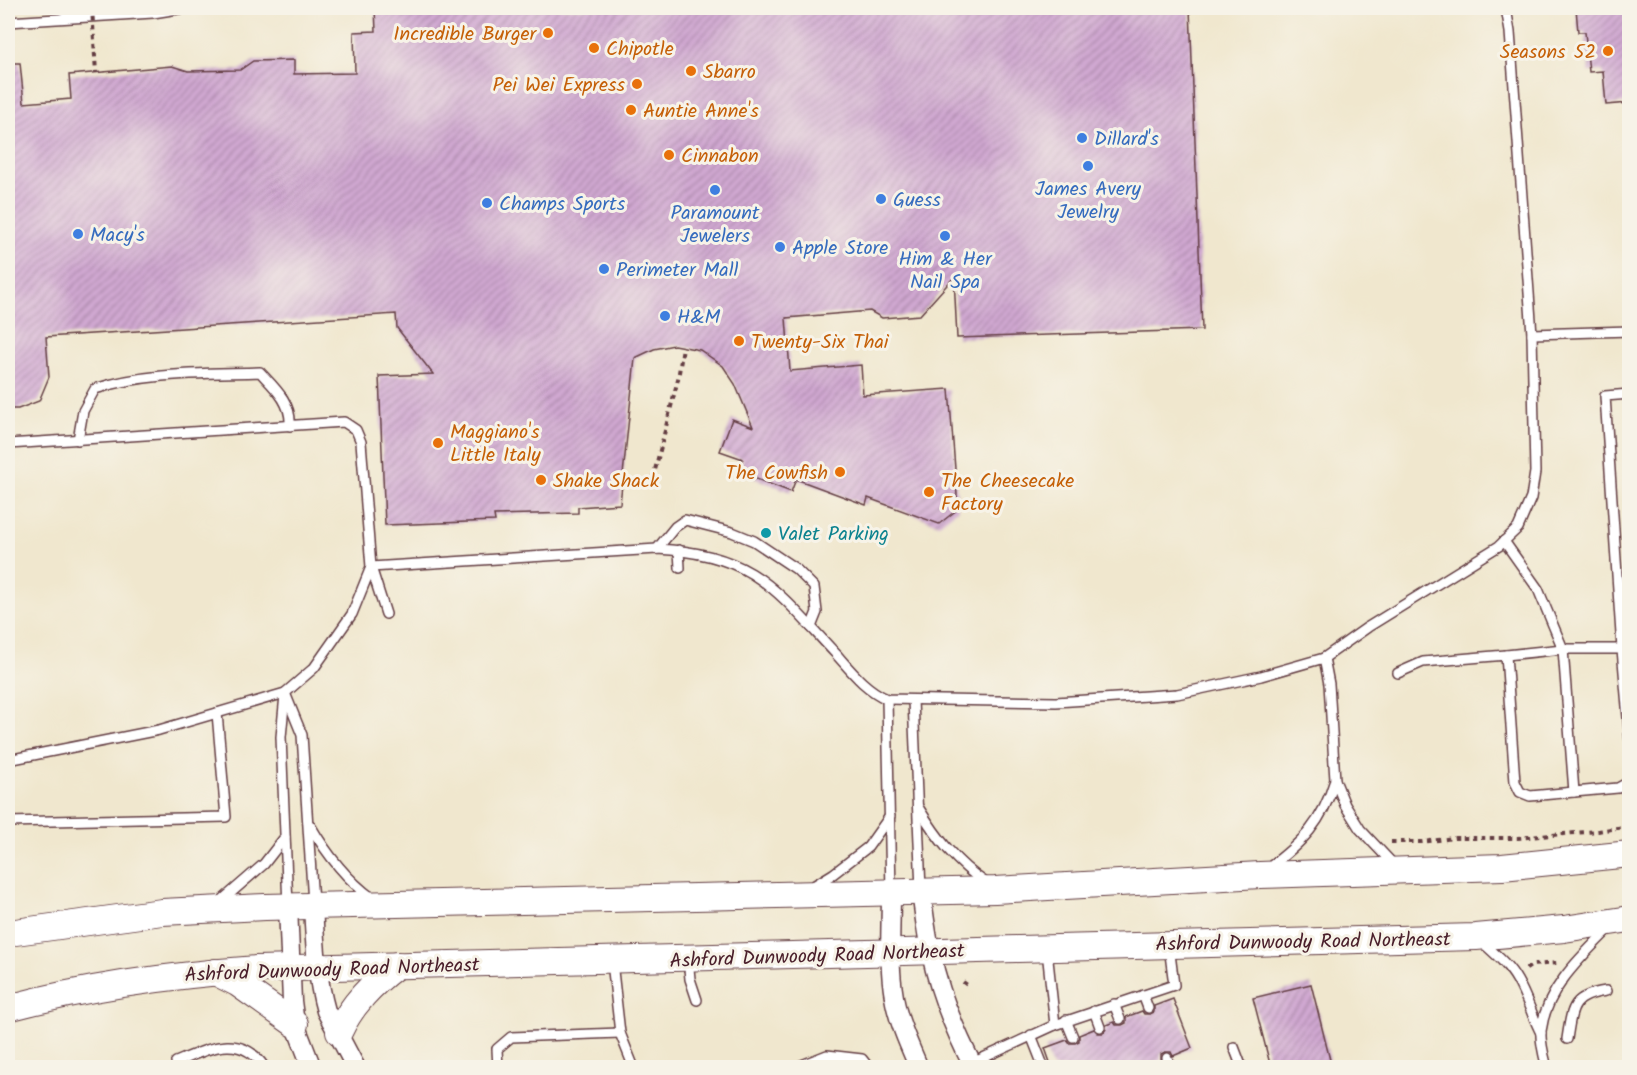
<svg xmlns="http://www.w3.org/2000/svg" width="1637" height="1075" font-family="Kalam,sans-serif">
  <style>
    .building { fill: url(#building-hatch) }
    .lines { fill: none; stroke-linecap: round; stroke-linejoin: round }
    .lane-casing { stroke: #633d43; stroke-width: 12 }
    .street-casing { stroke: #633d43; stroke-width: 21 }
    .secondary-casing { stroke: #633d43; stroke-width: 28 }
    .path { stroke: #633d43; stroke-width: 4; stroke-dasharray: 4.5 4.5; stroke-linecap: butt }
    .lane { stroke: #fff; stroke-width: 9 }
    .street { stroke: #fff; stroke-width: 18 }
    .secondary { stroke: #fff; stroke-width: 26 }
    .path-bridge { stroke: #633d43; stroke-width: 4; stroke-dasharray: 4.5 4.5; stroke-linecap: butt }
    .food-dot { fill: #e8710a; stroke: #f7f3e8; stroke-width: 2 }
    .shop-dot { fill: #3f7fe0; stroke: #f7f3e8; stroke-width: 2 }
    .culture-dot { fill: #0f9aa8; stroke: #f7f3e8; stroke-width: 2 }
    .labels { text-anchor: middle; stroke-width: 6; stroke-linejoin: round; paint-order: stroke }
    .food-label { font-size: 20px; fill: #c56008; stroke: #f7f3e8; text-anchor: start }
    .shop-label { font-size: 20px; fill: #366cbe; stroke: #f7f3e8; text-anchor: start }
    .culture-label { font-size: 20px; fill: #0d838f; stroke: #f7f3e8; text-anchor: start }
    .street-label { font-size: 20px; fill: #4a1f2b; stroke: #f7f3e8 }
  </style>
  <defs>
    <pattern id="building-hatch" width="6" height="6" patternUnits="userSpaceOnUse" patternTransform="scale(1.5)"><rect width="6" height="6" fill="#d0a8d1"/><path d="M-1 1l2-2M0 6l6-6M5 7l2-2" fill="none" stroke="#ab88aa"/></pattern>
  </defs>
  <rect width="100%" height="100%" fill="#f7f3e8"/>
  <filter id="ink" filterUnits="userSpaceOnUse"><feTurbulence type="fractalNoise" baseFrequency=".0167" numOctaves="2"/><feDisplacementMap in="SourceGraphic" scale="12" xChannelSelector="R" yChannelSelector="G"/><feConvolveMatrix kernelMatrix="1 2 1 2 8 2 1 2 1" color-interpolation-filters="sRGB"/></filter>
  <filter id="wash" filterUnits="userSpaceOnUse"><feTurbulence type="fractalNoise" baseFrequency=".008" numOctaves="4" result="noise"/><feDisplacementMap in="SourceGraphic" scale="24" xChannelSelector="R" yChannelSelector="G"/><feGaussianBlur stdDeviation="1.35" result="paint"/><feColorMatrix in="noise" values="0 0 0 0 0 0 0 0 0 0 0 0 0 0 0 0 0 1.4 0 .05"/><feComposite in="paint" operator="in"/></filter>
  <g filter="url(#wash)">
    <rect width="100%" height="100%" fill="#f0e7ce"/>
    <g id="blocks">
      <!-- building -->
      <g class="building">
        <polygon points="375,8 1190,8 1202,330 957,338 954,277 920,315 882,318 870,311 786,318 790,371 861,365 863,395 949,389 958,509 939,524 868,498 866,505 796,479 791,492 738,472 743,459 720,451 732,419 753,427 735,384 723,366 700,350 674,345 654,349 635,358 620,504 578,507 578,513 494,515 495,521 385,525 379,376 433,374 397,328 396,314 46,337 49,377 39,401 18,409 8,409 8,63 20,63 24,103 71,99 69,75 172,66 188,71 240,70 253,61 294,60 294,74 355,73 354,32 376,31"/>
        <polygon points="1576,8 1629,8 1629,103 1606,105 1603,71 1589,72 1585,32 1578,32"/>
        <polygon points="1311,984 1332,1068 1271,1068 1253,998"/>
        <polygon points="1173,999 1192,1048 1173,1056 1171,1052 1165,1052 1161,1054 1161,1060 1142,1068 1052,1068 1045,1048 1067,1040 1069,1043 1075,1043 1079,1041 1079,1035 1094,1029 1098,1033 1103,1033 1106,1029 1106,1025 1114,1022 1116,1025 1122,1025 1126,1023 1126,1017 1142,1011 1144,1014 1150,1014 1154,1012 1154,1006"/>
      </g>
    </g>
  </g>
  <g filter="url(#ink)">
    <use href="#blocks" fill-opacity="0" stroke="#633d43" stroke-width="1.5"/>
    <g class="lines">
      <defs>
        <g id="lane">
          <polyline points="8,22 153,13 184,8"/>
          <polyline points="1532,334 1630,331"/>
          <polyline points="1630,394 1605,396 1622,649 1630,649"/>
          <path d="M78,440L83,411L95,389C147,372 206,374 260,372C275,388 292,403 290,426"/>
          <polyline points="8,444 344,422 356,430 361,442 371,567 386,614"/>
          <polyline points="1504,541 1538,589 1563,649 1574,792"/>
          <polyline points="657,549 675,527 685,520 732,532 754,541 796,569 814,587 817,612 811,627"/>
          <polyline points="679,550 680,568"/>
          <polyline points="1506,655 1563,649 1622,649 1630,741"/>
          <polyline points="1324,658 1329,684 1335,780 1345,805 1360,829 1394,865"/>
          <polyline points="1398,673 1423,662 1506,655 1515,782 1520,792 1530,796 1618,788 1627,783 1630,778"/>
          <polyline points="285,693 302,735 313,903"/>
          <polyline points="285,695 281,737 288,906"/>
          <polyline points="887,699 891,892"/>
          <polyline points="913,700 921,890"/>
          <path d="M8,760L159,730L285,693L314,668L352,614L371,567L657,549C753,553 776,590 836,654C852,672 865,689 887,699L1056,702L1177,694L1261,676L1324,658L1368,627L1499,546L1518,528L1531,498L1535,472L1532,334L1510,32L1506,8"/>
          <path d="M918,807C937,838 956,863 986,883"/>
          <polyline points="8,822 226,817 217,713"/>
          <path d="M310,825C326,853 346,879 372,898"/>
          <path d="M1267,869C1303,842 1322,823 1335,780"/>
          <polyline points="810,888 833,874 868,847 890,816"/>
          <polyline points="219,903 264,864 285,837"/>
          <path d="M1481,941C1494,953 1509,965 1517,980C1527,997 1532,1016 1541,1033"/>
          <polyline points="1047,951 1055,1025 1174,985 1169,946"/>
          <polyline points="688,958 690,979 697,1000"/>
          <polyline points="612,962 620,1033 634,1068"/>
          <polyline points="1143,995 1148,1008"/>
          <polyline points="1114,1004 1120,1019"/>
          <polyline points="1094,1011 1100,1027"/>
          <polyline points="1066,1020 1073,1037"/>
          <polyline points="1031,1035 1044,1068"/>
          <path d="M1567,1039C1572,1007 1572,996 1606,991"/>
          <polyline points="1234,1047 1242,1068"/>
          <polyline points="1167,1058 1171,1068"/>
          <path d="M176,1062C208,1049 241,1031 265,1068"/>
          <polyline points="972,1063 1055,1025"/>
          <polyline points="498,1068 497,1049 511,1037 620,1033"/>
          <polyline points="794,1068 827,1055 862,1059 869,1068"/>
          <path d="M1547,1068C1544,1056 1540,1042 1541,1031C1546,989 1581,957 1610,928"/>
        </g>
        <g id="street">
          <path d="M921,892C924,912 926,933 931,953C939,993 955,1031 974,1068"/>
          <path d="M891,893C891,927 888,963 894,997C898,1021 909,1045 919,1068"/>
          <polyline points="288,906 292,1001 295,1024 312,1068"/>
          <path d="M313,906C315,941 316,976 326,1011L356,1068"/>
        </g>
        <g id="secondary">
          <polyline points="8,933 162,912 265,907 995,890 1260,875 1502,867 1630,854"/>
          <polyline points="215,972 237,983 295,1024"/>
          <path d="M8,1008C90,986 173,975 257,969L1476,937L1564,929L1630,919"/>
          <path d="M339,1032C352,1004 372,984 397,965"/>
        </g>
      </defs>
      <!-- lane casing -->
      <use href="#lane" class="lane-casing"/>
      <!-- street casing -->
      <use href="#street" class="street-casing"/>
      <!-- secondary casing -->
      <use href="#secondary" class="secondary-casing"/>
      <!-- path -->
      <g class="path">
        <polyline points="653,478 678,379 683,347"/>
        <polyline points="1391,842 1422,842 1454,838 1517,838 1598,831 1630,826"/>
        <polyline points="1526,969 1532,965 1557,963"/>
        <polyline points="963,982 967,985"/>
      </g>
      <!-- lane -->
      <use href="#lane" class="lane"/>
      <!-- street -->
      <use href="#street" class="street"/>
      <!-- secondary -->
      <use href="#secondary" class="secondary"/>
      <!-- path-bridge -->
      <polyline class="path-bridge" points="92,8 96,73"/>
    </g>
  </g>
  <!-- markers -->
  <g class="food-dot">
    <circle cx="548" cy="33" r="6"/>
    <circle cx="594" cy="48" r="6"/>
    <circle cx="1608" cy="51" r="6"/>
    <circle cx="691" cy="71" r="6"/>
    <circle cx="637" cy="84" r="6"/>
    <circle cx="631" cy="110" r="6"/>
    <circle cx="669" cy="155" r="6"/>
    <circle cx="739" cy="341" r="6"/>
    <circle cx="438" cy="443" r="6"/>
    <circle cx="840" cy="472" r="6"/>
    <circle cx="541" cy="480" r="6"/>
    <circle cx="929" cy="492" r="6"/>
  </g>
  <g class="shop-dot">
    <circle cx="1082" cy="138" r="6"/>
    <circle cx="1088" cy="166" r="6"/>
    <circle cx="715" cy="190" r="6"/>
    <circle cx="881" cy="199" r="6"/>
    <circle cx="487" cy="203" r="6"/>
    <circle cx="78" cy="234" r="6"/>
    <circle cx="945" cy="236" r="6"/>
    <circle cx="780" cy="247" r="6"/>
    <circle cx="604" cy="269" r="6"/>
    <circle cx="665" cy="316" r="6"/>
  </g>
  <circle class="culture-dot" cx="766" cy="533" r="6"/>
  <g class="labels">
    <!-- food labels -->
    <g class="food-label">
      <text x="536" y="40" text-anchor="end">Incredible Burger</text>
      <text x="606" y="55">Chipotle</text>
      <text x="1596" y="58" text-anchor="end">Seasons 52</text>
      <text x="703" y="78">Sbarro</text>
      <text x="625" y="91" text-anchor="end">Pei Wei Express</text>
      <text x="643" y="117">Auntie Anne's</text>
      <text x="681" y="162">Cinnabon</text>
      <text x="751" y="348">Twenty-Six Thai</text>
      <text x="450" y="438">Maggiano's<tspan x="450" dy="23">Little Italy</tspan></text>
      <text x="828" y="479" text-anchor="end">The Cowfish</text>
      <text x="553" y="487">Shake Shack</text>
      <text x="941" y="487">The Cheesecake<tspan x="941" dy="23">Factory</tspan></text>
    </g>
    <!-- shop labels -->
    <g class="shop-label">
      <text x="1094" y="145">Dillard's</text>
      <text x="1088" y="195" text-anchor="middle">James Avery<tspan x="1088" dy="23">Jewelry</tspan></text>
      <text x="893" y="206">Guess</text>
      <text x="499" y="210">Champs Sports</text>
      <text x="715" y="219" text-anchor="middle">Paramount<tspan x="715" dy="23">Jewelers</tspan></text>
      <text x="90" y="241">Macy's</text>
      <text x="792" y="254">Apple Store</text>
      <text x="945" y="265" text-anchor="middle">Him &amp; Her<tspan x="945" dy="23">Nail Spa</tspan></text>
      <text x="616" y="276">Perimeter Mall</text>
      <text x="677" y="323">H&amp;M</text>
    </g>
    <!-- culture labels -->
    <g class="culture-label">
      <text x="778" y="540">Valet Parking</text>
    </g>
    <!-- street labels -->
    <g class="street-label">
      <text transform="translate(1303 941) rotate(-1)" y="7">Ashford Dunwoody Road Northeast</text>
      <text transform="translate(817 955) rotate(-2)" y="7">Ashford Dunwoody Road Northeast</text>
      <text transform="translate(332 969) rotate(-2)" y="7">Ashford Dunwoody Road Northeast</text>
    </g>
  </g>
  <!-- margin -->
  <rect width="1637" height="1075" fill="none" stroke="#f7f3e8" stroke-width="30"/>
</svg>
